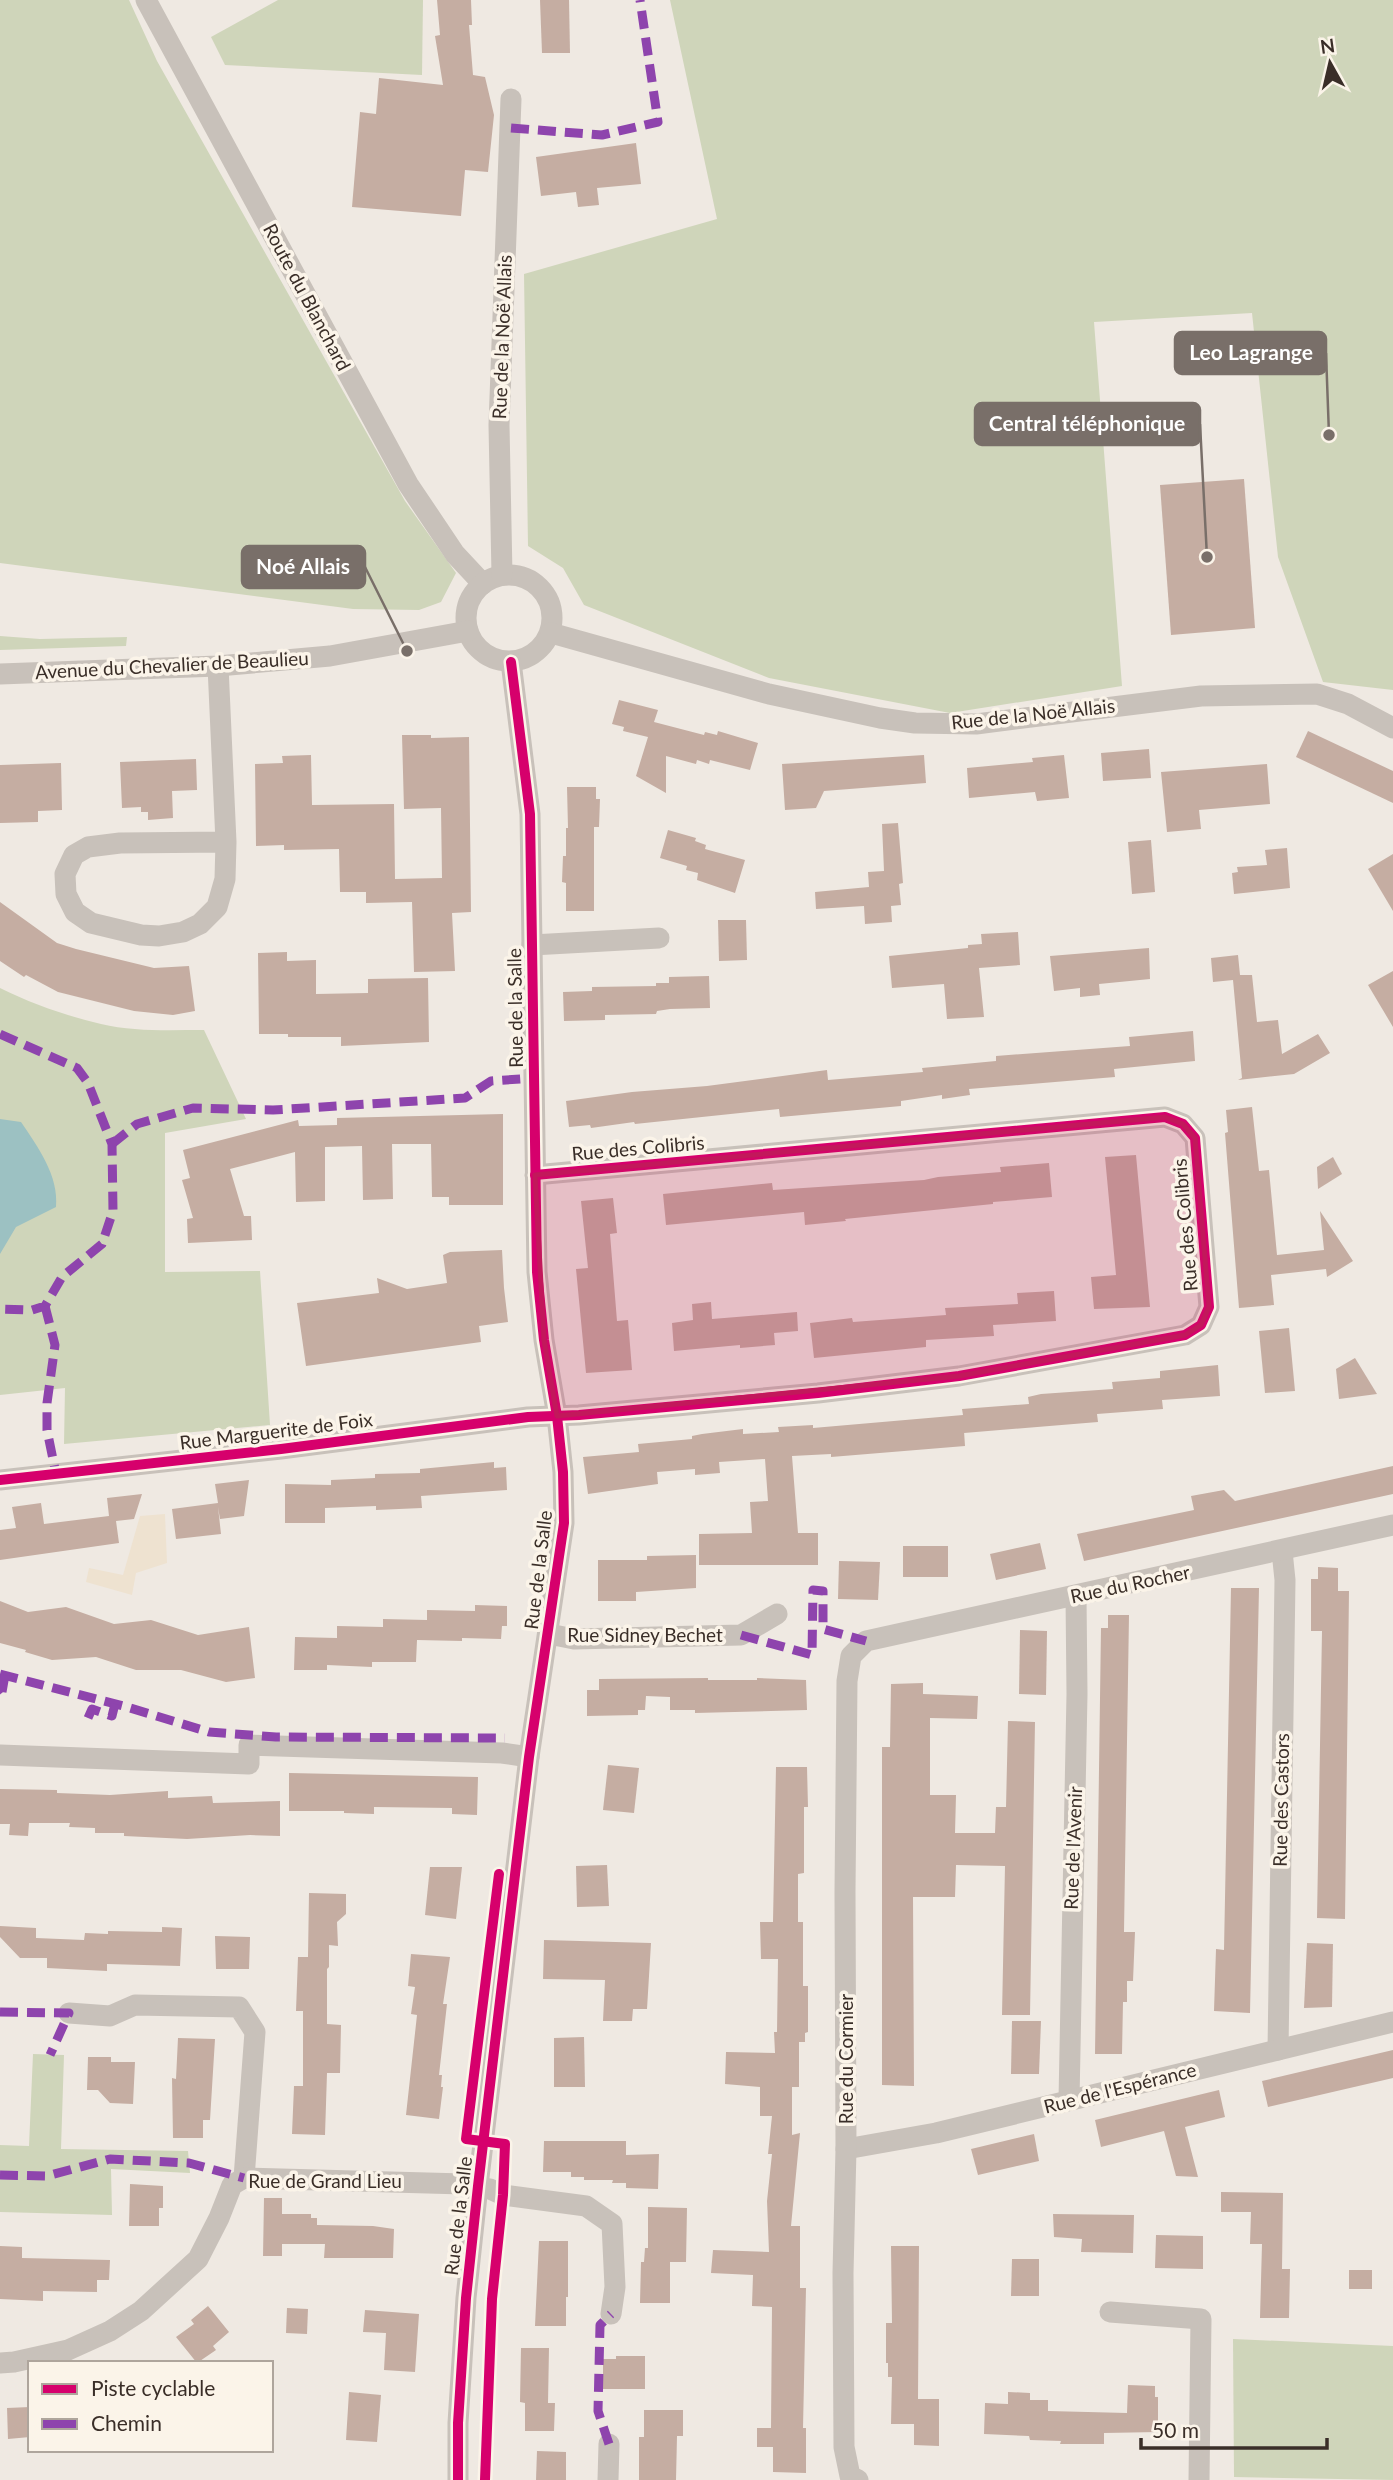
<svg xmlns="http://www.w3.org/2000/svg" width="1393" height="2480" font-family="Lato,sans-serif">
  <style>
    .green { fill: #cfd5ba }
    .plaza { fill: #eee2d0 }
    .water { fill: #9cc1c2 }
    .building { fill: #c5ada2 }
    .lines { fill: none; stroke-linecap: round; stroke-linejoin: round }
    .minor { stroke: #c8c1ba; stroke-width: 21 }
    .quiet { stroke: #8e44ad; stroke-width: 9; stroke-dasharray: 18 9; stroke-linecap: butt }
    .cycleway-casing { stroke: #fbf4e9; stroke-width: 15 }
    .cycleway { stroke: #d6006c; stroke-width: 10 }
    .marked { fill: #c2185b; fill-opacity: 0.2; stroke: #c2185b; stroke-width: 5; stroke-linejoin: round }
    .labels { text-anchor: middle; stroke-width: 7; stroke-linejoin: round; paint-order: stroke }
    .street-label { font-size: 19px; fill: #3a2e28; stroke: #fbf4e9 }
    .leader { fill: none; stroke: #796f69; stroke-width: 2.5 }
    .callout-dot { fill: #796f69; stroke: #fbf4e9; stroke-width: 2.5 }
    .callout { fill: #796f69; stroke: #796f69; stroke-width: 2.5 }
    .callout-label { font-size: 21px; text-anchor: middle; font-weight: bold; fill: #fff }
  </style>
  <rect width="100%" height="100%" fill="#efe9e2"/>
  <!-- green -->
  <g class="green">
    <polygon points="0,0 129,0 157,61 405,501 456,573 441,602 419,610 353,609 0,563"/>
    <polygon points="278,0 423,0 422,75 225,65 211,37"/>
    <polygon points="670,0 1393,0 1393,690 1323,682 1278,557 1252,313 1094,322 1122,686 950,713 769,678 584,605 563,568 528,546 524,274 717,219"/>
    <polygon points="0,636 40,639 127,637 126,646 0,650"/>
    <path d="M0,988C32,1004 67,1016 101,1024C134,1032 170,1030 204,1030L246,1119L165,1133V1272L260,1271L270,1425L64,1444L65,1388L0,1395Z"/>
    <polygon points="33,2054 64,2055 61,2149 188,2151 190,2173 111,2169 112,2215 0,2212 0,2145 29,2146"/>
    <polygon points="1233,2339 1393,2346 1393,2480 1234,2477"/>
  </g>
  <!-- plaza -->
  <polygon class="plaza" points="165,1514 167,1563 136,1573 132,1595 86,1582 89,1568 123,1575 140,1516"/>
  <!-- water -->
  <path class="water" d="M0,1119L21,1122C38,1147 59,1176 56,1207L16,1227L0,1254Z"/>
  <!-- building -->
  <g class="building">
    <polygon points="437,0 471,0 472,25 469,25 473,75 485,77 494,115 488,172 465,170 461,216 352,207 360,112 376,114 379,78 443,85 435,36 440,35"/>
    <polygon points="540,0 569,0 570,53 542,53"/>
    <polygon points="636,143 641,184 597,188 599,205 578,207 576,192 541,196 536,157"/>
    <polygon points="1244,479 1255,628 1171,635 1160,485"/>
    <polygon points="619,700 658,710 654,722 704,735 705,732 717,735 718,731 758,743 750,770 710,760 709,764 697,760 696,764 666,756 666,793 636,776 648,737 623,731 624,727 612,724"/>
    <polygon points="1308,731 1393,771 1393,803 1296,757"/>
    <polygon points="402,735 431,735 431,738 469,737 471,912 452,913 455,971 414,972 412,902 366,903 366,892 340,892 339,849 284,850 284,845 256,846 255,764 283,763 282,756 311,755 312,805 394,804 395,879 442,878 441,808 404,809"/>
    <polygon points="1149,749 1151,778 1103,781 1101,753"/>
    <polygon points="924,755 926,783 824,791 816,808 785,810 782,764"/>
    <polygon points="1064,755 1069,798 1037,801 1035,792 969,798 967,768 1033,762 1032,758"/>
    <polygon points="196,759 197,790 172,791 173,818 148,820 148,812 141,812 141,807 122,808 120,762"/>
    <polygon points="61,763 62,810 38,811 38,822 0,823 0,765"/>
    <polygon points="1267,764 1270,804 1199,810 1201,829 1167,832 1161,772"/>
    <polygon points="567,787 596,787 596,799 600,799 599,827 594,827 594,911 566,911 566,883 562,882 563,856 566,856 566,828 568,828"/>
    <polygon points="898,823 903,883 899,884 901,905 891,906 892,922 865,924 864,906 816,909 815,892 869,887 868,872 884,871 882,824"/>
    <polygon points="668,830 696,838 695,841 706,845 705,849 745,860 735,893 697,880 698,873 686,870 687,866 660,858"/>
    <polygon points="1151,840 1155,892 1132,894 1128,842"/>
    <polygon points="1287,848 1290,888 1234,894 1232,873 1238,872 1237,867 1267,865 1265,850"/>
    <polygon points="1393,854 1393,911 1368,869"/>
    <polygon points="0,902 57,943 76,949 154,968 189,966 195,1011 173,1015 134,1011 58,992 26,975 24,977 0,961"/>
    <polygon points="718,920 746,920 747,960 719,961"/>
    <polygon points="1018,932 1020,965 979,968 984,1017 947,1019 944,984 892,988 889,956 968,948 968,945 982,944 981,934"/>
    <polygon points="1149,948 1150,979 1099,984 1100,995 1080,997 1080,988 1054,991 1050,956"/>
    <polygon points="287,952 287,961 316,960 316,994 368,993 368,979 428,978 429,1042 341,1046 341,1037 288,1037 288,1034 259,1034 258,953"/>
    <polygon points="1238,955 1240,975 1252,975 1257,1022 1278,1020 1282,1054 1318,1034 1330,1053 1294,1074 1238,1080 1242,1078 1233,980 1213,982 1211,958"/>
    <polygon points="1393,971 1393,1027 1368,985"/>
    <polygon points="709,976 710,1008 670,1009 657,1011 656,1014 605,1015 605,1020 564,1021 563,992 592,991 592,987 656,986 656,983 669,983 669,977"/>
    <polygon points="1193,1031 1195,1061 1114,1069 1115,1077 969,1089 970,1095 942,1099 942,1095 901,1101 901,1106 780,1117 779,1109 635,1124 634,1122 591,1128 590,1125 569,1127 566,1101 632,1092 707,1086 827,1070 828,1080 923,1072 922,1068 996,1061 996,1056 1130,1046 1129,1037"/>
    <polygon points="1252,1107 1259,1171 1269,1170 1277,1255 1324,1250 1320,1211 1353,1261 1327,1277 1326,1269 1271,1275 1274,1305 1239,1308 1225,1133 1228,1132 1226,1110"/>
    <polygon points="503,1114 503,1205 449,1205 449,1197 432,1197 431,1144 392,1144 393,1199 363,1200 362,1146 325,1147 325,1201 296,1202 295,1152 230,1169 244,1216 251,1216 252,1240 188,1243 187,1219 193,1218 182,1180 190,1178 183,1150 298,1120 299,1126 337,1125 337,1118"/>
    <polygon points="1136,1155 1150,1307 1094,1309 1091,1277 1116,1275 1105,1157"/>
    <polygon points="1333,1157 1342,1174 1318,1189 1317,1167"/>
    <polygon points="1049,1163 1052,1197 993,1202 993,1204 845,1219 846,1221 805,1225 804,1212 666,1225 663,1194 772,1183 773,1190 924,1180 938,1177 1001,1172 1000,1167"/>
    <polygon points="613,1198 617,1233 610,1234 617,1321 628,1320 632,1370 586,1373 576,1269 588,1268 581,1201"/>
    <polygon points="502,1250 504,1288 508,1322 479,1326 481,1342 306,1366 297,1303 379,1293 377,1278 407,1289 447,1283 443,1255 450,1252"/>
    <polygon points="1054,1291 1056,1321 993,1325 994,1336 926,1340 926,1347 814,1358 810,1323 852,1318 853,1322 946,1315 945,1308 1018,1304 1017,1293"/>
    <polygon points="711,1302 712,1319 797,1312 798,1331 774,1333 775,1345 740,1348 740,1345 674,1351 672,1323 693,1320 692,1304"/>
    <polygon points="1289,1328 1295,1391 1265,1393 1259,1331"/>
    <polygon points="1355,1358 1377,1394 1339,1399 1336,1369"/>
    <polygon points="1218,1365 1220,1396 1162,1400 1163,1409 1097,1414 1098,1422 964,1433 963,1416 965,1446 831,1457 831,1454 792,1456 798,1533 818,1533 818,1565 699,1565 699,1534 752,1533 750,1502 768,1501 765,1459 719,1462 720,1473 695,1475 695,1469 657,1472 658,1484 588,1494 583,1457 639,1452 638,1444 692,1439 692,1436 702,1434 743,1429 743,1434 779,1432 778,1427 813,1425 813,1428 963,1415 962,1409 1029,1404 1028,1397 1041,1394 1113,1389 1112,1382 1160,1378 1160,1371"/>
    <polygon points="494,1462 494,1468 506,1467 507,1490 421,1496 422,1508 376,1510 376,1506 325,1508 325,1523 285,1523 285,1484 331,1485 331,1480 375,1478 375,1474 420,1473 420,1469"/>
    <polygon points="1393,1466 1393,1494 1084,1561 1077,1534 1194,1510 1191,1496 1224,1490 1235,1501"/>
    <polygon points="249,1480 244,1516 220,1519 218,1507 221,1534 176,1539 172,1509 218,1503 215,1484"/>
    <polygon points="142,1494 134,1519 116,1521 119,1543 0,1560 0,1530 16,1528 12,1507 41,1503 44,1524 109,1516 107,1498"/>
    <polygon points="1040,1543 1046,1569 996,1580 990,1554"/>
    <rect x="903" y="1546" width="45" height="31"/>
    <polygon points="696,1555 696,1588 636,1592 636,1601 598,1601 598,1560 647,1560 647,1556"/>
    <polygon points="839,1561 880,1562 878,1600 838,1599"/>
    <polygon points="1318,1567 1338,1568 1338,1591 1349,1591 1345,1919 1317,1918 1322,1631 1311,1631 1311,1579 1318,1579"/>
    <polygon points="1231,1588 1259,1588 1250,2013 1214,2011 1216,1949 1224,1950"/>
    <polygon points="0,1601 28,1612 66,1607 114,1624 151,1620 198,1635 249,1627 255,1678 226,1682 181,1670 136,1670 96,1657 52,1660 25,1652 26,1650 0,1643"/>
    <polygon points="475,1605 507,1606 507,1626 502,1626 501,1639 462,1638 462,1641 417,1640 416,1662 372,1662 372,1667 327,1665 327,1670 294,1670 295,1637 337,1638 337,1626 383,1627 383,1619 427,1620 427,1610 475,1611"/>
    <polygon points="1108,1615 1129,1615 1124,1932 1135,1932 1133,1981 1127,1981 1127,2002 1123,2002 1122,2054 1095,2054 1101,1628 1108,1628"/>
    <polygon points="1020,1630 1047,1631 1046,1695 1019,1694"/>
    <polygon points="708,1678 708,1680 757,1680 757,1678 806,1680 807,1710 695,1713 695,1710 670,1710 670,1697 646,1696 645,1710 638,1710 638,1715 587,1716 587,1690 599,1690 599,1679"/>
    <polygon points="923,1683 923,1694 978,1696 977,1719 930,1718 930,1795 956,1795 955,1833 995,1833 996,1807 1006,1807 1008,1721 1035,1722 1030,2015 1002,2015 1005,1866 956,1865 955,1897 913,1897 914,2086 882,2085 882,1747 890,1747 891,1684"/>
    <polygon points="608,1765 639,1768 634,1813 603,1810"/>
    <polygon points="776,1767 807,1767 808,1807 804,1807 804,1873 798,1874 798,1922 803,1922 803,1986 808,1986 808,2032 805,2033 805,2042 799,2042 799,2087 792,2087 792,2135 800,2133 791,2226 800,2226 800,2288 806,2288 803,2428 806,2428 806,2473 773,2472 773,2447 757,2447 757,2428 771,2428 772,2307 752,2306 753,2275 711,2273 713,2250 769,2252 767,2201 772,2154 768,2154 772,2116 760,2116 760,2087 725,2084 726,2052 775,2053 774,2032 777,2032 778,1959 761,1959 760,1922 773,1922"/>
    <polygon points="289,1773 478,1777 477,1815 452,1814 452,1808 374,1807 374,1814 344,1813 344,1811 289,1811"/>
    <polygon points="0,1789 57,1790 57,1793 110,1795 168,1791 168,1798 212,1796 213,1803 280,1801 280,1836 250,1835 187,1839 124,1836 124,1833 95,1833 95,1828 69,1827 70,1823 29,1823 28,1836 9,1835 10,1824 0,1824"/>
    <polygon points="607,1865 609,1906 577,1907 576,1866"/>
    <polygon points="430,1867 462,1867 456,1919 425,1915"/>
    <polygon points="309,1893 346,1894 346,1914 337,1922 338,1946 329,1945 329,1967 327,1969 327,2024 341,2025 340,2073 327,2073 325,2135 292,2134 294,2086 303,2086 303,2011 296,2011 298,1957 308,1957"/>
    <polygon points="0,1926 36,1928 36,1938 84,1940 85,1933 108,1934 108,1931 162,1932 162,1927 182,1928 180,1966 107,1964 107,1971 47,1968 47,1958 20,1958 0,1937"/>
    <polygon points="215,1936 250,1937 249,1969 216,1969"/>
    <polygon points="544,1940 651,1943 647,2009 633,2009 632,2021 603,2021 605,1980 543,1979"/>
    <polygon points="1307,1943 1333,1944 1332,2007 1304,2008"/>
    <polygon points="411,1954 450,1957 443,2004 447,2004 439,2075 442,2075 441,2087 443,2087 439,2119 406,2115 417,2015 411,2014 415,1987 408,1986"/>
    <polygon points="1012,2021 1041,2021 1039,2074 1011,2074"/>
    <polygon points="584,2037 585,2087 554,2087 554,2038"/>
    <polygon points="178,2038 215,2039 210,2120 203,2120 203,2138 173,2138 172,2078 176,2079"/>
    <polygon points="1393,2050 1393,2078 1268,2107 1262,2081"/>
    <polygon points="88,2057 111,2057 111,2062 135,2062 133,2104 110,2103 98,2090 87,2090"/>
    <polygon points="1219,2090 1225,2117 1185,2127 1198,2177 1176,2176 1164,2131 1101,2147 1095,2120"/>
    <polygon points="1034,2134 1039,2161 978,2175 971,2149"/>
    <polygon points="544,2141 626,2141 626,2155 659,2154 658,2189 626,2188 626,2183 612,2183 613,2180 584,2180 584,2177 571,2177 571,2172 543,2172"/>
    <polygon points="130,2184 163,2186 163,2208 159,2208 159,2226 129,2226"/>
    <polygon points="1221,2192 1283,2193 1282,2269 1290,2269 1289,2318 1260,2318 1262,2244 1250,2244 1251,2212 1221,2212"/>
    <polygon points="264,2198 282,2198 282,2214 311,2214 311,2218 317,2218 317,2225 373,2226 394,2229 393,2258 324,2258 325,2244 282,2244 282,2256 263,2256"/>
    <polygon points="648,2207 687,2208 686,2262 670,2262 670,2303 640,2303 641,2262 644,2262 645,2248 648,2248"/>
    <polygon points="1053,2214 1134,2215 1133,2253 1081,2252 1082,2239 1054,2237"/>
    <polygon points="1156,2235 1203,2236 1203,2269 1155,2268"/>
    <polygon points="539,2241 568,2241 568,2297 566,2297 566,2326 535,2326"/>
    <polygon points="0,2246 22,2247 22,2258 110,2260 109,2280 97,2280 97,2292 43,2291 43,2301 0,2299"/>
    <polygon points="891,2246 919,2246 918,2399 939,2399 939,2446 914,2445 914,2424 891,2424 892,2377 888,2377 888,2363 886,2363 886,2323 892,2323"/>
    <polygon points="1012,2259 1039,2259 1039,2296 1011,2296"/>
    <rect x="1349" y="2270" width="23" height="19"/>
    <polygon points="208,2306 229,2332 213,2346 216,2350 197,2363 176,2337 194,2324 191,2320"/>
    <polygon points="287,2308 308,2309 307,2334 286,2333"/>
    <polygon points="365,2310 419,2314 415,2372 384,2370 386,2333 363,2332"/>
    <polygon points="521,2348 549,2348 548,2403 555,2403 554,2431 525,2431 525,2403 520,2402"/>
    <polygon points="616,2356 645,2356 645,2389 603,2389 603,2359 616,2359"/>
    <polygon points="1128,2385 1155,2386 1155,2397 1158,2397 1158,2432 1104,2433 1104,2444 1060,2444 1061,2441 1030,2440 1029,2436 984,2434 985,2403 1008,2404 1008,2392 1030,2393 1030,2400 1048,2400 1048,2411 1127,2413"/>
    <polygon points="349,2392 381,2395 377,2442 346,2440"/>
    <polygon points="30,2407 30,2437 8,2439 7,2408"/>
    <polygon points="644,2410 683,2410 683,2436 677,2436 676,2480 639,2480 639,2437 644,2437"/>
    <polygon points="537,2451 566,2452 566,2480 536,2480"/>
  </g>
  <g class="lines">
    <!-- minor -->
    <g class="minor">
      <polyline points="146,0 408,484 455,554 483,584"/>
      <circle cx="509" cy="618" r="43"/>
      <polyline points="502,575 499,425 511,99"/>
      <polyline points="551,633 769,694 880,718 915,723 976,724 1201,696 1317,694 1348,704 1393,728"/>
      <polyline points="218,666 226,842 225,879 217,907 200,924 183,932 159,936 141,935 91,923 75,912 66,894 65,874 74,855 88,847 120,843 226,842"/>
      <polyline points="0,674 218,666 330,656 468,631"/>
      <polyline points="532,945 659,938"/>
      <polyline points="0,1480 281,1449 528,1417 579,1415 818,1393 959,1376 1185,1335 1201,1325 1209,1307 1195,1138 1183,1124 1165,1117 535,1175"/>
      <polyline points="549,1634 574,1639 741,1635 777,1614"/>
      <polyline points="0,1755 249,1764 249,1745 502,1753 529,1757"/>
      <polyline points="69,2013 110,2016 135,2005 239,2007 255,2032 244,2178"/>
      <polyline points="1278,2050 1285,1580 1282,1551"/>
      <polyline points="1069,2100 1077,1694 1076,1596"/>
      <polyline points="846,2149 936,2133 1393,2022"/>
      <polyline points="1110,2312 1201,2319 1199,2480"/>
      <polyline points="0,2363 14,2362 68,2350 110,2331 141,2311 198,2259 219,2218 232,2185 244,2178 464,2184 490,2189 503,2195 586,2206 612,2224 615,2287 611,2314"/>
      <polyline points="458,2480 458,2423 466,2298 478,2186 529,1757 564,1523 563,1472 557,1416 544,1340 537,1272 530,814 511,662"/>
      <polyline points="608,2480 609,2444"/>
      <polyline points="858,2480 850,2476 844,2447 843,2273 846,2149 845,1892 847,1681 851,1656 866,1641 1393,1525"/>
    </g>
    <!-- quiet -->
    <g class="quiet">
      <polyline points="511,128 602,135 658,122 640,0"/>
      <polyline points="0,1034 77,1068 88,1083 112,1144 113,1211 102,1244 62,1277 45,1306 32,1310 0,1309"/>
      <polyline points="112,1144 137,1124 193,1108 273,1110 465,1098 491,1081 534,1078"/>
      <polyline points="45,1306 55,1345 47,1403 47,1430 56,1474"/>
      <polyline points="741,1635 812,1655 813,1590 823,1591 823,1629 866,1641"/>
      <polyline points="0,1674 127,1707 209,1732 276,1737 505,1738"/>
      <polyline points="5,1675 2,1692 6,1697"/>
      <polyline points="88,1718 92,1709 112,1716 115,1704"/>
      <polyline points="0,2012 69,2013 50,2055"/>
      <polyline points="0,2175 47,2176 110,2159 189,2163 244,2178"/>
      <polyline points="609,2444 598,2411 600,2325 611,2314"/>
    </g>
    <defs>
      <g id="cycleway">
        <polyline points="0,1480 281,1449 528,1417 579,1415 818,1393 959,1376 1185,1335 1201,1325 1209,1307 1195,1138 1183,1124 1165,1117 535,1175"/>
        <polyline points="458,2480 458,2423 466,2298 478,2186 529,1757 564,1523 563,1472 557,1416 544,1340 537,1272 530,814 511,662"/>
        <polyline points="485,2480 492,2299 503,2195 505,2144 466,2139 499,1874"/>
      </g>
    </defs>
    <!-- cycleway casing -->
    <use href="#cycleway" class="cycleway-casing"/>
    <!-- cycleway -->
    <use href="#cycleway" class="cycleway"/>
  </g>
  <!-- marked area -->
  <path class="marked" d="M1165,1117L1183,1124L1195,1138L1209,1307L1201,1325L1185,1335L959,1376L557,1416L544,1340L535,1175Z"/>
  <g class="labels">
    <!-- street labels -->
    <g class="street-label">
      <text transform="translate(307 297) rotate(62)" y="7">Route du Blanchard</text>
      <text transform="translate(502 337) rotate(-88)" y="7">Rue de la Noë Allais</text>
      <text transform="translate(172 665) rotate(-3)" y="7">Avenue du Chevalier de Beaulieu</text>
      <text transform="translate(1033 714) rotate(-6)" y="7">Rue de la Noë Allais</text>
      <text transform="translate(515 1008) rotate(-91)" y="7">Rue de la Salle</text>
      <text transform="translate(638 1148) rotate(-5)" y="7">Rue des Colibris</text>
      <text transform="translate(1185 1225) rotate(-95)" y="7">Rue des Colibris</text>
      <text transform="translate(276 1431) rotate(-7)" y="7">Rue Marguerite de Foix</text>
      <text transform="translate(538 1570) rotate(-83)" y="7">Rue de la Salle</text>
      <text transform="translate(1130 1584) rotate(-12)" y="7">Rue du Rocher</text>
      <text x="645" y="1642">Rue Sidney Bechet</text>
      <text transform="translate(1281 1800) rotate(-89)" y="7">Rue des Castors</text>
      <text transform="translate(1073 1848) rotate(-88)" y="7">Rue de l'Avenir</text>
      <text transform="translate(846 2059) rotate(-90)" y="7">Rue du Cormier</text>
      <text transform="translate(1120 2088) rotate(-14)" y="7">Rue de l'Espérance</text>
      <text x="325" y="2188">Rue de Grand Lieu</text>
      <text transform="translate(458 2216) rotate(-83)" y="7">Rue de la Salle</text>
    </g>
  </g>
  <!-- callouts -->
  <path class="leader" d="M1329 435L1326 353M1207 557L1200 424M407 651L365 567"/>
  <g class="callout-dot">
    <circle cx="1329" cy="435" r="7"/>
    <circle cx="1207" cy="557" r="7"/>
    <circle cx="407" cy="651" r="7"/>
  </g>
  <g class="callout">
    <rect x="1175" y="332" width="151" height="42" rx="7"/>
    <rect x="975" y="403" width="225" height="42" rx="7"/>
    <rect x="242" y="546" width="123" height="42" rx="7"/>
  </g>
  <g class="callout-label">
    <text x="1251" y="360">Leo Lagrange</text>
    <text x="1087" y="431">Central téléphonique</text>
    <text x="303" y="574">Noé Allais</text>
  </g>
  <!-- legend -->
  <rect x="28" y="2361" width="245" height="91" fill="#fbf4e9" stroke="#aea59c" stroke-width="2"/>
  <rect x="42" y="2384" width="35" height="10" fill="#d6006c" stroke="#aea59c" stroke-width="2"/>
  <text x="91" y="2396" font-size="21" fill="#3a2e28">Piste cyclable</text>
  <rect x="42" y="2419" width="35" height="10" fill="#8e44ad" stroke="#aea59c" stroke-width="2"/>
  <text x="91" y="2431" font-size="21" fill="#3a2e28">Chemin</text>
  <!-- north arrow -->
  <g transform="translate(1330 63) rotate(352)" stroke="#fbf4e9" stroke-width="5" paint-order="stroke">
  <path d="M0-5L12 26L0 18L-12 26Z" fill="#3a2e28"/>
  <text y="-10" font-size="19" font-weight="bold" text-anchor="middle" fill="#3a2e28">N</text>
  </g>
  <!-- scale -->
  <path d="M1141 2438v10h186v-10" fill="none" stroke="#3a2e28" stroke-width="3.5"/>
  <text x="1152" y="2438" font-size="21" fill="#3a2e28" stroke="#fbf4e9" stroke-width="5" paint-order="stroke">50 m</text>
</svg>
